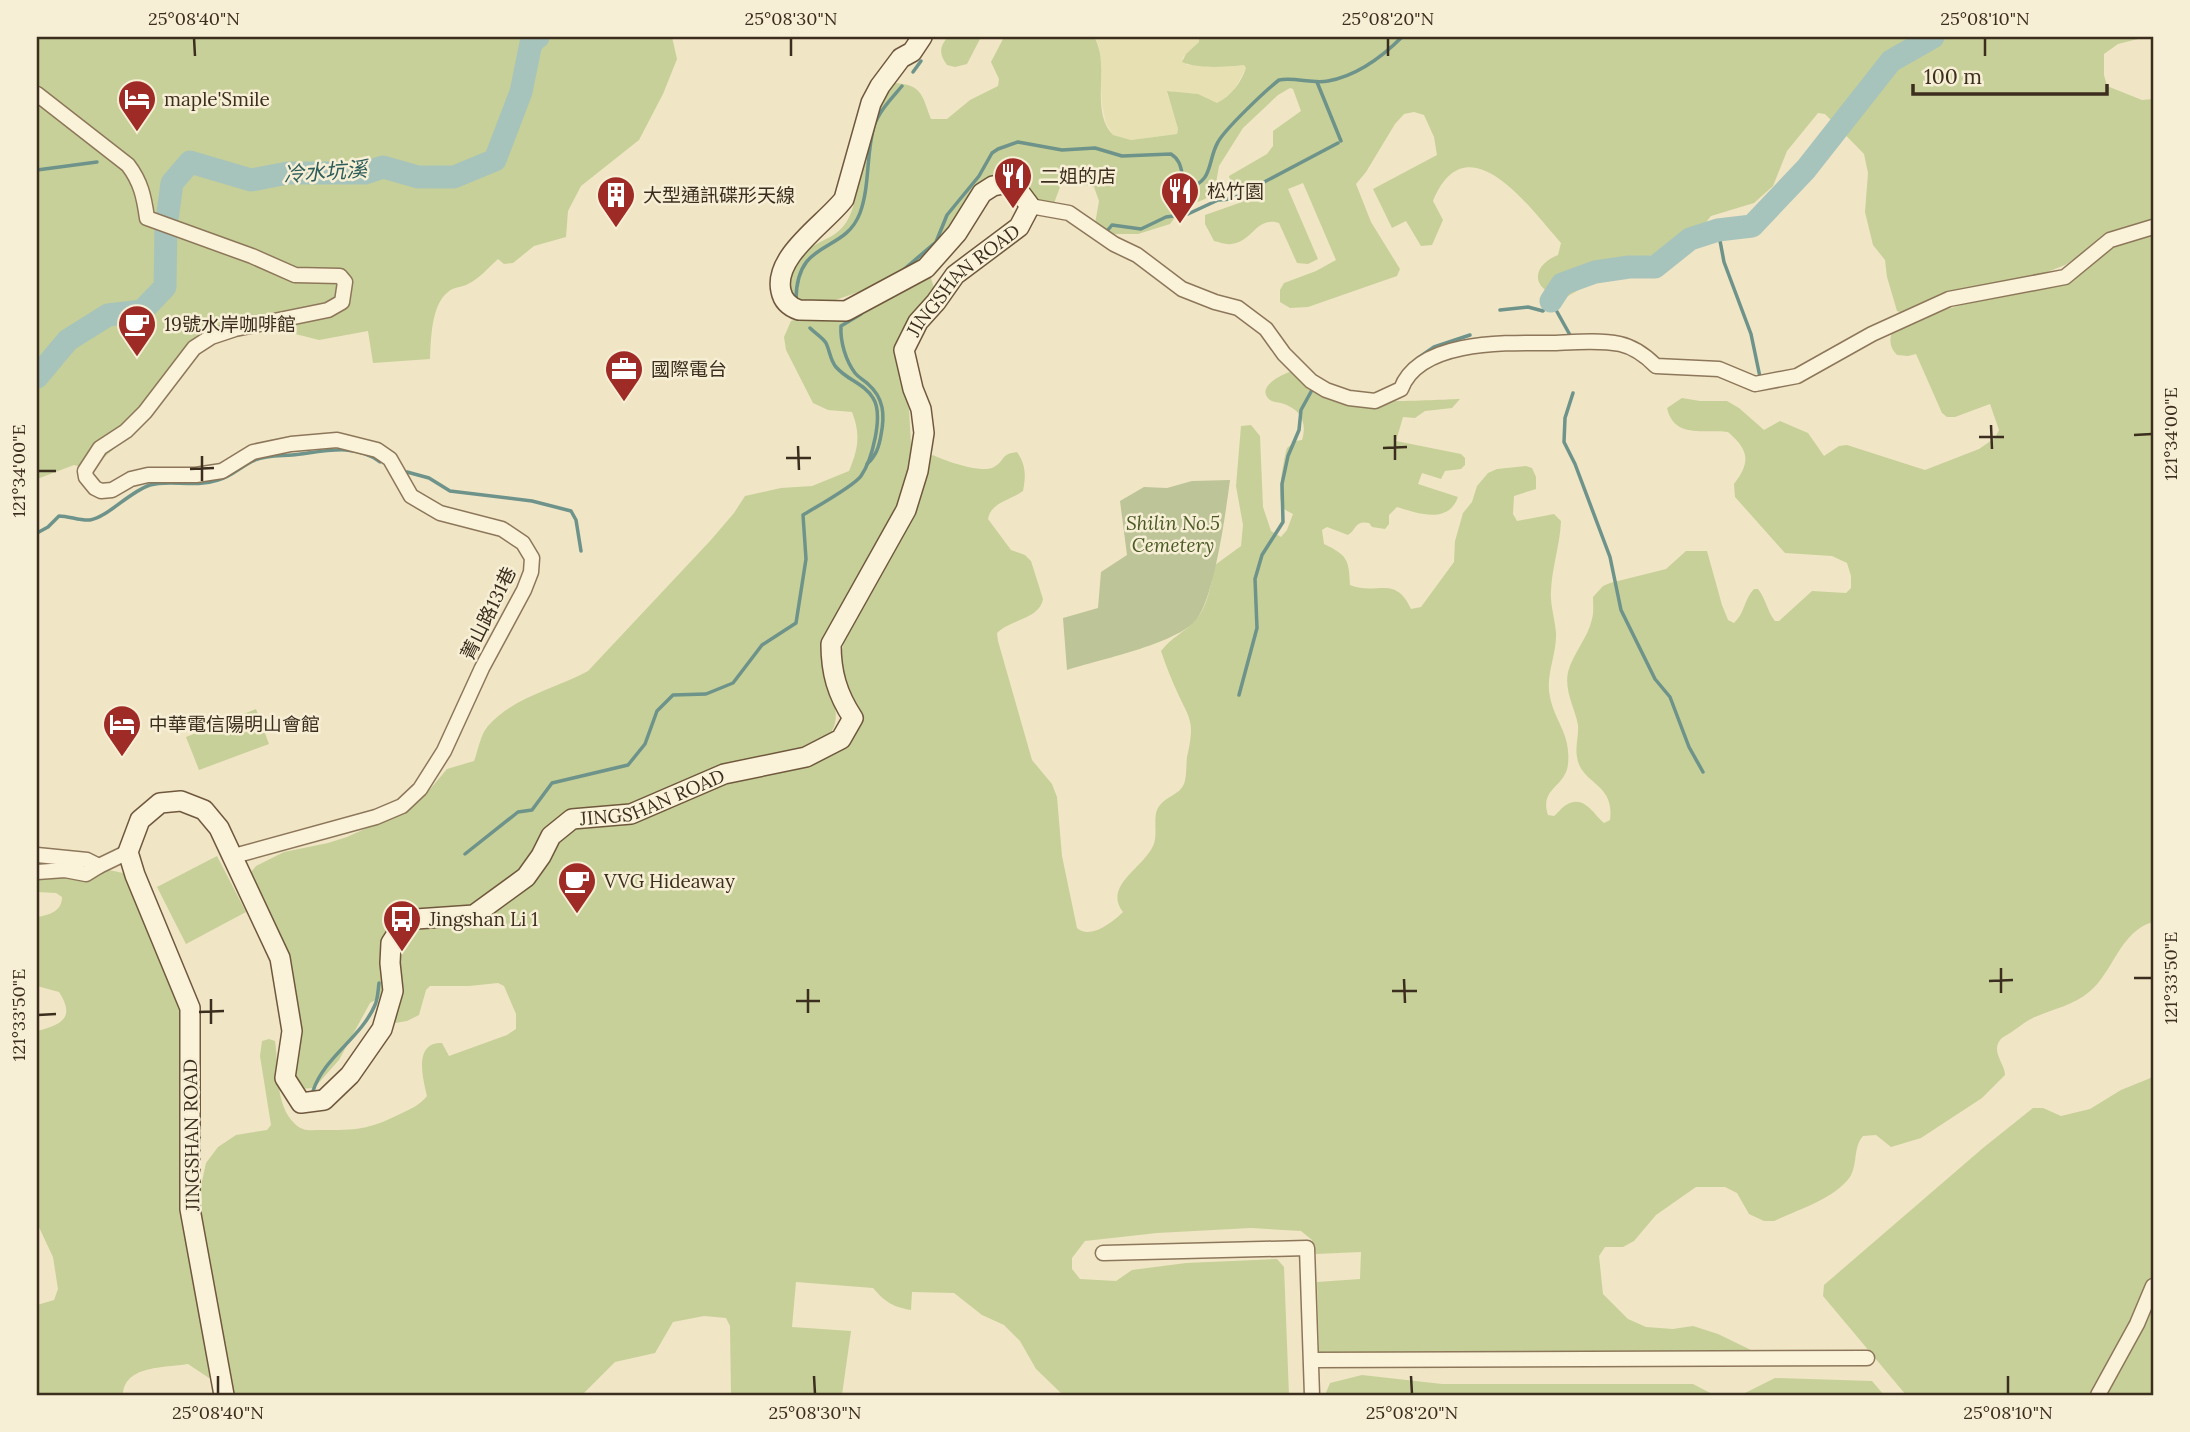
<svg xmlns="http://www.w3.org/2000/svg" width="2190" height="1432" font-family="Lora,'Noto Sans TC',serif">
  <style>
    .farmland { fill: #e7e0b2 }
    .green { fill: #c7d098 }
    .cemetery { fill: #bdc497 }
    .lines { fill: none; stroke-linecap: round; stroke-linejoin: round }
    .stream { stroke: #6d938b; stroke-width: 3.5 }
    .river { stroke: #a7c4bc; stroke-width: 23 }
    .street-casing { stroke: #8d775a; stroke-width: 17 }
    .secondary-casing { stroke: #6f583d; stroke-width: 22 }
    .street { stroke: #faf2d9; stroke-width: 14 }
    .secondary { stroke: #faf2d9; stroke-width: 19 }
    .ticks { fill: none; stroke: #3c2e1e; stroke-width: 2.5 }
    .labels { text-anchor: middle; stroke-width: 5; stroke-linejoin: round; paint-order: stroke }
    .poi-label { font-size: 19px; fill: #3c2e1e; stroke: #f7efd5; text-anchor: start }
    .street-label { font-size: 19px; fill: #3c2e1e; stroke: #f7efd5 }
    .park-label { font-size: 19px; font-style: italic; fill: #4a5a24; stroke: #f7efd5 }
    .water-label { font-size: 21px; font-style: italic; fill: #2d5d5b; stroke: #f7efd5 }
    .neatline { fill: none; stroke: #3c2e1e; stroke-width: 2.5 }
    .ticks-label { font-size: 18px; text-anchor: middle; fill: #3c2e1e }
  </style>
  <rect width="100%" height="100%" fill="#f0e5c5"/>
  <!-- farmland -->
  <polygon class="farmland" points="1094,37 1199,37 1199,42 1182,58 1187,65 1224,67 1245,65 1246,68 1233,91 1217,104 1193,93 1176,93 1170,90 1167,93 1178,129 1177,134 1131,140 1113,135 1106,123 1102,104 1099,46"/>
  <!-- green -->
  <g class="green">
    <path d="M37,37H672L677,59L663,94L639,140L581,186L568,211L566,237L534,246L513,263L504,264L498,259C489,267 479,279 468,284C461,288 455,286 448,292C431,305 431,340 430,359L373,363L368,331L319,340L272,328L214,343L197,356L147,420L101,460L95,470L74,465L37,479Z"/>
    <path d="M948,37H981L967,64L955,67L947,65C939,54 939,47 948,37Z"/>
    <path d="M1004,37H1094C1111,64 1089,111 1113,135L1131,140L1177,134L1178,129L1167,91L1198,94L1217,103C1231,96 1241,83 1246,68L1244,65C1228,67 1197,69 1182,62L1186,54L1199,42V37H2146L2118,44L2104,54V75L2107,86L2142,100L2153,99V221L2116,232L2065,265L2042,274L1980,286L1902,313L1897,311L1887,277L1885,260L1873,245L1865,212L1868,173L1864,154L1825,114L1818,113L1787,151L1773,186L1754,203L1711,216L1699,231L1682,244L1660,253L1620,264L1600,280L1587,285L1563,299C1559,297 1553,295 1548,292C1528,279 1541,261 1558,255L1561,243C1530,208 1467,119 1433,201L1443,220L1432,245L1421,246L1406,221L1392,228L1373,189L1437,155L1434,137L1424,115L1414,112L1404,114L1395,124L1366,172L1356,184L1371,222L1400,269L1397,276L1308,307L1290,308L1280,302V290L1284,283L1316,271L1336,260L1303,183L1288,189L1318,259L1308,264L1297,263L1279,223C1256,216 1253,242 1231,244C1226,245 1219,242 1214,241L1205,224V215L1242,202L1249,196L1231,184L1229,176L1267,154L1273,146V131L1301,111L1293,89L1290,88L1278,95L1243,128L1219,166L1215,189L1205,199L1182,208L1170,224L1138,234H1109L1095,224L1099,201L1094,187L1063,179L1053,206L1033,202L1000,180L931,254L870,288L821,305L797,303L790,293L787,280C792,271 797,258 805,252C824,236 842,239 852,210C866,169 863,115 895,83C923,85 922,96 931,119H947L970,100L998,86L999,79L991,62Z"/>
    <path d="M2153,231V922C2120,931 2113,973 2089,992C2074,1005 2053,1009 2035,1017C2027,1020 2020,1026 2013,1031C2009,1034 2002,1037 2000,1040C1991,1052 2005,1064 2005,1075L1982,1098L1921,1138L1891,1147L1876,1135L1863,1136C1853,1147 1858,1164 1850,1177C1834,1199 1797,1210 1774,1221H1764L1749,1214L1737,1193L1725,1187H1696L1656,1215L1634,1241L1623,1247H1605L1599,1256L1603,1294L1628,1319L1646,1327L1673,1329L1693,1326L1718,1334L1751,1350L1752,1355L1323,1356L1319,1351L1317,1282L1360,1279L1361,1252L1316,1254L1312,1240L1301,1231L1251,1228L1157,1233L1085,1241L1072,1258V1269L1080,1279L1116,1281L1132,1270L1186,1263L1277,1259L1284,1267L1289,1395H1063L1036,1369L1020,1341L1004,1325L982,1315L954,1293L912,1292L911,1310C893,1307 885,1302 873,1288L796,1282L792,1327L851,1331L842,1395H731L730,1326L726,1318L704,1316L673,1322L655,1353L615,1362L582,1395H232L202,1232L201,1186L206,1163L218,1147L236,1135L267,1130L271,1125L260,1056L262,1041L269,1039L275,1041C279,1067 274,1104 295,1124C303,1132 311,1130 321,1130C356,1130 368,1130 400,1114C410,1109 419,1106 427,1096C423,1079 413,1042 442,1043L449,1056L507,1035L516,1029V1014L504,986L498,983L469,986H430L426,990L419,1015L407,1021L389,1024L383,1002L379,998L370,1003L339,1060L314,1088L299,1089L294,1081L296,1039L251,885L252,871L256,866L284,852L328,843L347,837L406,810L426,794L447,769L474,761C478,751 480,735 488,726C513,697 555,689 588,671L710,541L734,513L745,496L781,488L812,486L849,471C858,449 861,435 852,412L828,410L813,403L786,350L784,337L791,321L925,276L931,278L934,288L930,298L897,342L896,361L909,409L912,461L895,515L824,670C830,689 842,712 832,731L835,735L853,729C841,683 832,672 850,625L927,459L933,455C945,461 982,474 994,467C1005,461 1000,454 1017,452C1026,465 1026,476 1023,491C1011,500 991,502 988,519L1011,550L1025,555L1031,561L1043,599C1040,619 1009,620 997,633L998,641L1032,760L1052,784L1057,797L1062,856L1077,928C1090,940 1113,922 1123,912C1103,886 1142,869 1153,846C1159,834 1151,815 1160,805C1167,796 1179,795 1184,784C1187,776 1186,765 1187,757C1189,748 1191,739 1191,730C1191,717 1184,707 1179,696C1172,681 1166,666 1161,651C1172,637 1183,633 1194,622C1208,608 1211,583 1215,565L1241,546L1243,525L1236,486L1241,426L1251,425L1260,436L1263,507L1271,531L1281,537L1287,530L1293,514C1290,512 1285,511 1283,507C1276,499 1284,458 1287,448L1296,441L1302,440C1308,421 1299,408 1281,403C1277,402 1273,402 1270,400C1254,387 1284,373 1293,371C1299,377 1304,386 1311,391C1332,406 1431,400 1460,399L1452,408L1425,411L1415,418L1403,417L1396,441L1461,454L1465,458V465L1461,469L1445,471L1441,479L1422,473L1418,484L1458,497C1448,525 1417,513 1397,507L1389,515V524L1385,529L1372,527L1369,523C1355,520 1357,529 1348,535L1327,527L1322,530L1324,544C1347,555 1349,559 1350,585C1377,596 1395,574 1411,609L1421,607L1454,562L1455,541L1463,513L1472,502L1477,486L1483,479L1488,473L1497,469L1526,466L1532,468L1536,477V489L1514,496L1513,514L1517,521L1554,514L1561,521C1560,545 1552,567 1551,591C1550,605 1555,619 1556,633C1557,654 1545,676 1550,697C1555,722 1571,734 1568,764C1566,787 1539,788 1548,815L1554,816C1558,813 1562,807 1566,805C1584,794 1593,814 1604,823L1610,820C1615,782 1581,785 1577,757C1575,746 1579,735 1578,725C1575,708 1564,691 1568,672C1573,653 1588,638 1592,619C1594,612 1593,604 1593,597L1603,586L1610,583L1666,569L1686,551H1707L1722,605L1728,620L1734,623C1745,613 1744,599 1754,589H1758C1766,599 1767,611 1775,621H1779L1812,591L1846,593L1851,588V576L1847,563L1832,556L1785,553L1735,497L1734,484C1751,462 1749,450 1728,432C1704,429 1674,439 1667,408L1682,398L1700,401H1727L1739,408L1764,430L1780,421L1808,433L1824,456L1839,446L1847,445L1925,470L1979,449L1995,438L1999,430L1990,404L1955,417H1947L1942,413L1916,354L1908,356L1897,355C1890,348 1889,341 1892,332L1944,310L2010,291L2050,286L2103,251Z"/>
    <polygon points="256,709 269,744 199,770 186,737"/>
    <polygon points="217,856 246,912 186,944 157,887"/>
    <path d="M109,870L123,873L131,881L184,1008L213,1375L209,1378L188,1364C165,1368 124,1365 123,1395H37V1305L54,1300L58,1289L53,1257L37,1223V1031C61,1025 76,1018 59,992L37,986V917C50,915 62,911 62,897L56,893L37,892V876L90,874Z"/>
    <polygon points="2153,1077 2153,1395 1906,1395 1823,1296 1824,1285 1983,1148 2033,1108 2043,1108 2061,1116 2090,1109 2121,1090"/>
    <polygon points="1362,1375 1442,1384 1693,1384 1714,1395 1325,1395 1330,1383"/>
    <polygon points="1775,1378 1872,1381 1884,1395 1741,1395"/>
  </g>
  <!-- cemetery -->
  <path class="cemetery" d="M1230,480C1226,511 1214,599 1196,620C1176,644 1098,660 1067,670L1063,618L1098,608L1101,572L1127,555L1120,501L1144,487L1167,488L1192,481Z"/>
  <g class="lines">
    <!-- stream -->
    <g class="stream">
      <polyline points="913,72 921,61"/>
      <polyline points="1317,82 1341,141"/>
      <polyline points="37,170 97,162"/>
      <polyline points="1718,230 1724,262 1751,334 1760,377"/>
      <polyline points="1107,231 1112,225 1141,229 1166,217 1188,214 1218,200 1232,199 1338,143"/>
      <path d="M902,271L936,242L947,215L979,176L992,153L998,149L1018,142L1062,150L1095,148L1122,156L1171,154C1184,162 1180,176 1187,188C1214,182 1207,161 1218,142C1225,129 1266,90 1279,80C1295,77 1312,84 1328,81C1356,76 1382,57 1402,37"/>
      <path d="M796,299C797,237 844,255 860,213C870,186 866,154 874,126C879,111 892,98 902,86"/>
      <polyline points="1500,310 1528,307 1543,311 1551,301 1570,335"/>
      <path d="M861,314L841,326C840,342 846,361 855,373C859,378 864,380 868,384C884,398 885,415 881,435C879,447 876,456 867,464"/>
      <polyline points="1418,358 1434,347 1470,335"/>
      <polyline points="1573,393 1565,418 1564,442 1575,464 1610,557 1621,610 1655,679 1670,697 1689,747 1703,772"/>
      <polyline points="407,472 429,478 450,491 532,501 571,511 576,520 581,551"/>
      <path d="M37,533L48,527L59,516C69,516 80,521 90,520C108,517 129,492 150,485C170,479 194,488 218,480C233,476 242,465 255,460C267,455 280,456 292,455C321,452 355,442 380,462"/>
      <polyline points="1239,695 1257,628 1255,579 1262,555 1283,522 1282,484 1288,456 1299,430 1301,410 1312,390"/>
      <path d="M465,854L518,812L532,810L552,783L628,765L645,744L657,711L673,695L706,694L733,683L762,645L796,623L806,559L803,515C816,507 854,486 861,476C872,460 884,415 873,398C865,384 847,380 836,367C830,360 830,351 826,343C823,338 815,333 810,328"/>
      <path d="M313,1091C324,1057 361,1038 375,1005C378,999 378,990 379,983"/>
    </g>
    <!-- river -->
    <g class="river">
      <polyline points="1551,301 1562,284 1595,272 1629,267 1655,267 1690,239 1718,230 1752,226 1806,169 1891,61 1933,37"/>
      <polyline points="37,377 68,340 108,315 142,311 165,287 166,227 172,183 190,162 251,180 288,173 365,173 383,167 418,177 454,177 495,160 521,92 531,43 538,37"/>
    </g>
    <defs>
      <g id="street">
        <path d="M37,94L128,165C141,182 144,197 147,218L252,256L295,275L340,276L345,282L342,302L328,310L235,329L211,337L194,348L145,412L126,431L100,448L85,471L86,477L95,488L101,491L112,490L131,479L148,475H196L222,471L253,452L291,444L337,440L377,450L390,459L411,496L440,513L502,529L523,543L532,558L531,572L524,590L482,668L444,751L420,789L402,806L376,817L234,856"/>
        <path d="M1030,206L1069,213L1114,244L1137,255L1182,289L1215,302L1238,308L1266,329L1284,354L1311,381L1326,390L1349,398L1375,401L1401,389C1420,338 1512,343 1556,343C1577,342 1600,340 1620,344C1634,347 1646,356 1656,366L1719,369L1755,384L1797,376L1872,334L1949,299L2065,277L2110,240L2153,227"/>
        <polyline points="37,855 87,860 99,866 128,852"/>
        <polyline points="37,872 65,870 86,874 99,866"/>
        <polyline points="1103,1253 1307,1248 1312,1395"/>
        <polyline points="1313,1360 1867,1358"/>
        <polyline points="2098,1395 2137,1324 2153,1286"/>
      </g>
      <g id="secondary">
        <path id="s1" d="M224,1395L190,1209V1008L135,875L128,852L140,820L160,803L181,801L204,810L219,828L280,958L292,1031L285,1078L301,1103L324,1100L350,1075L382,1029L393,991L390,963L391,943L402,926L416,919L474,915L526,877L541,856L551,836L572,819L631,814L724,774L806,757L841,739L853,718C837,694 831,672 831,644L906,510L918,471L924,433L921,409L913,389L904,350L918,322L936,302L955,275L1019,227L1030,206L1018,190L1003,184L993,186L982,193L957,233L926,268L846,311L799,310C790,307 783,301 781,291C773,256 826,223 844,199L871,103L880,86L901,58L912,52L922,37"/>
      </g>
    </defs>
    <!-- street casing -->
    <use href="#street" class="street-casing"/>
    <!-- secondary casing -->
    <use href="#secondary" class="secondary-casing"/>
    <!-- street -->
    <use href="#street" class="street"/>
    <!-- secondary -->
    <use href="#secondary" class="secondary"/>
  </g>
  <!-- ticks -->
  <path class="ticks" d="M194,38L195,56M791,38V56M1388,38V56M1985,38V56M1991,425L1992,449M1395,435V460M2134,435L2152,434M1979,437H2004M798,446L799,470M1383,448L1407,447M202,456V481M786,458H811M190,469L214,468M38,471H56M2001,968V993M2134,978H2152M1404,979L1405,1003M1989,981L2013,980M808,989V1013M1392,991H1417M211,999V1024M796,1001H820M199,1012L224,1011M38,1015L56,1014M218,1376V1394M814,1376L815,1394M1411,1376L1412,1394M2008,1376V1394"/>
  <!-- icons -->
  <defs>
    <symbol id="hotel-pin" viewBox="-11 -11 22 30"><path d="M0 17L-7.5 6A9.5 9.5 0 1 1 7.5 6Z" fill="#9f2b27" stroke="#f7efd5"/><path d="M-6-4.5h1.5V1H6V5H4.5V3h-9V5H-6ZM-4 0a1.8 1.8 0 1 1 3.6 0ZM.5 0V-2.5h3Q6-2.5 6 0Z" fill="#fff"/></symbol>
    <symbol id="restaurant-pin" viewBox="-11 -11 22 30"><path d="M0 17L-7.5 6A9.5 9.5 0 1 1 7.5 6Z" fill="#9f2b27" stroke="#f7efd5"/><path d="M-5-6h1v4h1v-4h1v4h1v-4h1v5L-1.5 .5V6h-2V.5L-5-1ZM5-6V6H3V1.5H1.5Q1.5-4 5-6Z" fill="#fff"/></symbol>
    <symbol id="building-pin" viewBox="-11 -11 22 30"><path d="M0 17L-7.5 6A9.5 9.5 0 1 1 7.5 6Z" fill="#9f2b27" stroke="#f7efd5"/><path d="M-4-6H4V6H1V3H-1V6H-4ZM-2.5-4.3h1.7v1.8h-1.7ZM.8-4.3h1.7v1.8H.8ZM-2.5-1h1.7V.8h-1.7ZM.8-1h1.7V.8H.8Z" fill="#fff"/></symbol>
    <symbol id="cafe-pin" viewBox="-11 -11 22 30"><path d="M0 17L-7.5 6A9.5 9.5 0 1 1 7.5 6Z" fill="#9f2b27" stroke="#f7efd5"/><path d="M-5.5-4.5H6V0H3Q3 3.5 0 3.5H-2.5Q-5.5 3.5-5.5 0ZM3-3.2v2h1.7v-2ZM-6 4.5H4V6H-6Z" fill="#fff"/></symbol>
    <symbol id="office-pin" viewBox="-11 -11 22 30"><path d="M0 17L-7.5 6A9.5 9.5 0 1 1 7.5 6Z" fill="#9f2b27" stroke="#f7efd5"/><path d="M-6-3h4V-5.5h4V-3h4V5H-6ZM-1-4.5V-3h2v-1.5ZM-6 0V1H6V0Z" fill="#fff"/></symbol>
    <symbol id="bus-pin" viewBox="-11 -11 22 30"><path d="M0 17L-7.5 6A9.5 9.5 0 1 1 7.5 6Z" fill="#9f2b27" stroke="#f7efd5"/><path d="M-5-6H5V4H4V6H2V4H-2V6H-4V4H-5ZM-3.5-4V0h7V-4ZM-3.5 1.2v1.5H-2V1.2ZM2 1.2v1.5H3.5V1.2Z" fill="#fff"/></symbol>
  </defs>
  <g fill-rule="evenodd">
    <use href="#hotel-pin" x="115" y="77" width="44" height="60"/>
    <use href="#restaurant-pin" x="991" y="154" width="44" height="60"/>
    <use href="#restaurant-pin" x="1158" y="169" width="44" height="60"/>
    <use href="#building-pin" x="594" y="173" width="44" height="60"/>
    <use href="#cafe-pin" x="115" y="302" width="44" height="60"/>
    <use href="#office-pin" x="602" y="347" width="44" height="60"/>
    <use href="#hotel-pin" x="100" y="702" width="44" height="60"/>
    <use href="#cafe-pin" x="555" y="859" width="44" height="60"/>
    <use href="#bus-pin" x="380" y="897" width="44" height="60"/>
  </g>
  <g class="labels">
    <!-- poi labels -->
    <g class="poi-label">
      <text x="164" y="106">maple'Smile</text>
      <text x="1040" y="183">二姐的店</text>
      <text x="1207" y="198">松竹園</text>
      <text x="643" y="202">大型通訊碟形天線</text>
      <text x="164" y="331">19號水岸咖啡館</text>
      <text x="651" y="376">國際電台</text>
      <text x="149" y="731">中華電信陽明山會館</text>
      <text x="604" y="888">VVG Hideaway</text>
      <text x="429" y="926">Jingshan Li 1</text>
    </g>
    <!-- street labels -->
    <g class="street-label">
      <text dy="7" stroke="none"><textPath href="#s1" startOffset="2217">JINGSHAN ROAD</textPath></text>
      <text transform="translate(488 613) rotate(-64)" y="7">菁山路131巷</text>
      <text dy="7" stroke="none"><textPath href="#s1" startOffset="1503">JINGSHAN ROAD</textPath></text>
      <text transform="translate(191 1135) rotate(-91)" y="7">JINGSHAN ROAD</text>
    </g>
    <!-- park labels -->
    <g class="park-label">
      <text x="1173" y="530">Shilin No.5<tspan x="1173" dy="22">Cemetery</tspan></text>
    </g>
    <!-- water labels -->
    <g class="water-label">
      <text transform="translate(325 172) rotate(-4)" y="7">冷水坑溪</text>
    </g>
  </g>
  <!-- border -->
  <rect width="2190" height="1432" fill="none" stroke="#f7efd5" stroke-width="77"/>
  <!-- scale -->
  <path d="M1913 84v10h194v-10" fill="none" stroke="#3c2e1e" stroke-width="3.5"/>
  <text x="1924" y="84" font-size="21" fill="#3c2e1e" stroke="#f7efd5" stroke-width="5" paint-order="stroke">100 m</text>
  <rect x="38" y="38" width="2114" height="1356" class="neatline"/>
  <g class="ticks-label">
    <text x="194" y="25">25°08'40"N</text>
    <text x="791" y="25">25°08'30"N</text>
    <text x="1388" y="25">25°08'20"N</text>
    <text x="1985" y="25">25°08'10"N</text>
    <text transform="translate(2171 434) rotate(-90)" y="6">121°34'00"E</text>
    <text transform="translate(19 471) rotate(-90)" y="6">121°34'00"E</text>
    <text transform="translate(2171 978) rotate(-90)" y="6">121°33'50"E</text>
    <text transform="translate(19 1015) rotate(-90)" y="6">121°33'50"E</text>
    <text x="218" y="1419">25°08'40"N</text>
    <text x="815" y="1419">25°08'30"N</text>
    <text x="1412" y="1419">25°08'20"N</text>
    <text x="2008" y="1419">25°08'10"N</text>
  </g>
</svg>
